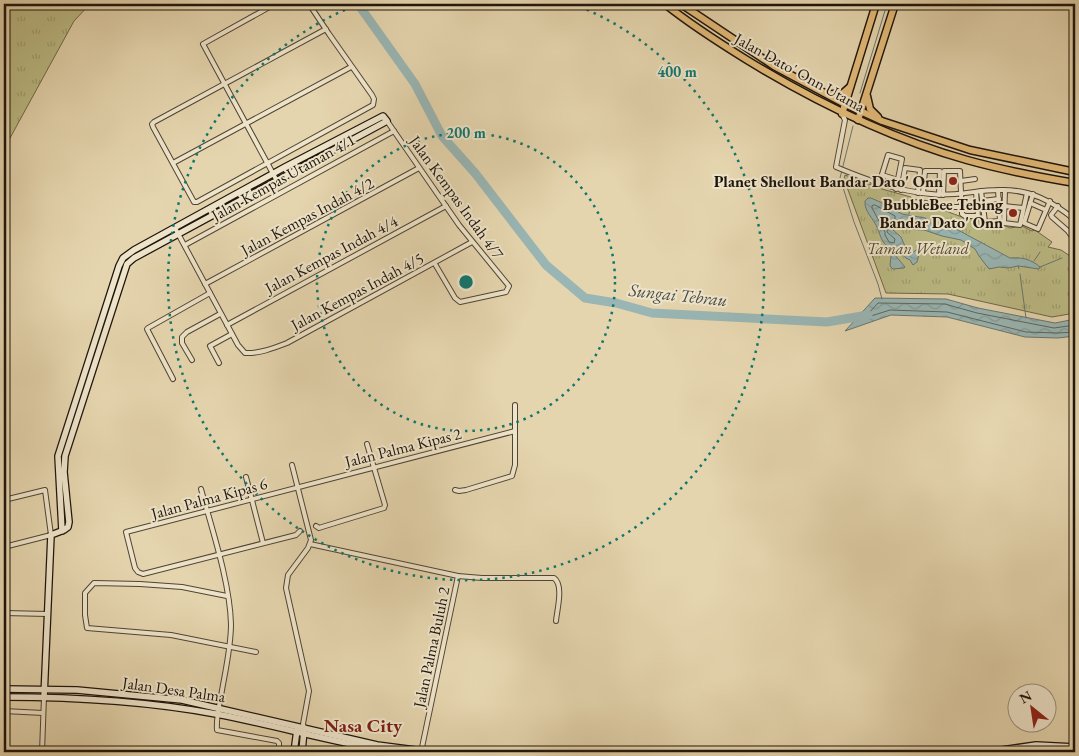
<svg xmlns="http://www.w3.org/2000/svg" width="1079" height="756" font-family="'EB Garamond',serif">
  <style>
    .grass { fill: url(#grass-tufts); stroke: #6d6848 }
    .water { fill: url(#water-waves); stroke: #687671 }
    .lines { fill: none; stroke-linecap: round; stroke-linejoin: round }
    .shore { stroke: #5c6660; stroke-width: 1 }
    .stream { stroke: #687671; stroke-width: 1 }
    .river { stroke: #99b6b4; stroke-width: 9 }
    .street-casing { stroke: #504534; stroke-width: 6 }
    .secondary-casing { stroke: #1e150c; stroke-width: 8 }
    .primary-casing { stroke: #1e150c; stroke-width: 9 }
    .street { stroke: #eee4ca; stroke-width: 4 }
    .secondary { stroke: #eee4ca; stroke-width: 5.5 }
    .primary { stroke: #e2ba77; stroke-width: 6 }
    .ring { fill: none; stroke: #0f766e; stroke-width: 2.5; stroke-dasharray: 2.5 5 }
    .poi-dot { fill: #8f2418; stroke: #eee4ca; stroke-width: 2 }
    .labels { text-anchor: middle; stroke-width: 4; stroke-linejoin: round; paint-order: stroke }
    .street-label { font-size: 16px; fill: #1e150c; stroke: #eee4ca }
    .poi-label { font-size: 16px; font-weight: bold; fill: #1e150c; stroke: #eee4ca; text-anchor: end }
    .park-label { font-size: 16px; font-style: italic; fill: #4d4730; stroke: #eee4ca }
    .water-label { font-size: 18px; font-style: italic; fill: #494d47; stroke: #eee4ca }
    .quarter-label { font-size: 19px; font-weight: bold; fill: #7a1f14; stroke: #eee4ca }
    .centre { fill: #0f766e; stroke: #eee4ca; stroke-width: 2.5 }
    .ring-label { font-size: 15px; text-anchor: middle; font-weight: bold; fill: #0f766e; stroke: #eee4ca; stroke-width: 4; stroke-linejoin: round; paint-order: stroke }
  </style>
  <defs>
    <pattern id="grass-tufts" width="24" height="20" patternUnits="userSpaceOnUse" patternTransform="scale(1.25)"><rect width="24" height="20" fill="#bcbb85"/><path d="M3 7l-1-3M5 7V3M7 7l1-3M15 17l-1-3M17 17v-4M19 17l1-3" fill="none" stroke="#a1a072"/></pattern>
    <pattern id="water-waves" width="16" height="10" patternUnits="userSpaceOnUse" patternTransform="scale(1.25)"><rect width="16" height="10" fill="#99b6b4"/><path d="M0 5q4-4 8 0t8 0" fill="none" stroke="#839c9a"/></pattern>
  </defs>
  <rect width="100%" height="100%" fill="#e5d5ae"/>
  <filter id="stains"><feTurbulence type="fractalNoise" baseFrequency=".004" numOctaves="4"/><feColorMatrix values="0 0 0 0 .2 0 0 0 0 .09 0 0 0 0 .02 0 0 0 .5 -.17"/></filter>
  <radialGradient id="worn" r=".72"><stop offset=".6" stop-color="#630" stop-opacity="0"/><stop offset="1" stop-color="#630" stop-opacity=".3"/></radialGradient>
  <!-- grass -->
  <g class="grass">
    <polygon points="4,4 90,4 74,21 4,149"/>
    <path d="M845,175L882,189L911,197V199L931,201L932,205H938V208C953,213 966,221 982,219L983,224L994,226L1001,222L1002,224L1010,228L1022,226L1032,231L1035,230L1052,242L1048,247L1061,250L1073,258L1075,256V313L1052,317L948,294L886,293L844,179Z"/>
  </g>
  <!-- water -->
  <g class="water">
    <path d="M868,198H871L880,202L902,214L925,218L933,225L958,230L1010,258C1021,257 1031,259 1040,267L1039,269L1018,266L1008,268L999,267L989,269L979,256L975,249L961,240L942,236L924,230L905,229L904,226L893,225V230L901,237L907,251L914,252L918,248L920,250L917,262L913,265L910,260L906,258L898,248H890C881,243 881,236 877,227C873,218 864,211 865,201Z"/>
    <polygon points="894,254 905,267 904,268 893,269 890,266 891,256"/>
    <polygon points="875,298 946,299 978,308 1055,323 1075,319 1075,336 1058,338 1025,337 947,317 891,315 845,331"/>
  </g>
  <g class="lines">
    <!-- shore -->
    <g class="shore">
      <polygon points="875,205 895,216 895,219 889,223 887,232 895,239 894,243 889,242 885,235 885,232 872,208 872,206"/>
      <polyline points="1075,325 1054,328 977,313 945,304 878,303 868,314 871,316 890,310 947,312 1026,332 1058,333 1075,332"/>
    </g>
    <!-- stream -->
    <g class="stream">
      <polyline points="860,93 887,4"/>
      <polyline points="853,126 840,178 854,222 878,284 882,299"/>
      <polyline points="909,214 910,204"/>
      <polyline points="1034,261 1040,252"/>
      <polyline points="1018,266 1019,269"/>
      <polyline points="1040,267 1062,258"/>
      <polyline points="1020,274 1026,318"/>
    </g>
    <!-- river -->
    <polyline class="river" points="358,4 415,84 442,136 475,173 546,265 585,298 616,303 652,313 827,322 868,315"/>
    <defs>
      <g id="street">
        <polyline points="275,4 203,44 277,181"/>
        <polyline points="309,4 329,34 372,95 374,99 373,105 197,202 194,202 153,127 152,124 154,122 326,29"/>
        <path d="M842,114L845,120L836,167C867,180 897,191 931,194C954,197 976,190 999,190C1030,189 1052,201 1075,220"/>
        <polyline points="387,121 459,225 509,286 506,292 460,302 455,298 435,264"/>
        <polyline points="173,163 351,67"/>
        <polyline points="882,175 898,180"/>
        <polyline points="961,181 975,179"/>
        <polyline points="879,184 888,155 902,159 896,189"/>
        <polyline points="901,190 905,168 920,170 918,193"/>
        <polyline points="1005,190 1004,223 1020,225 1027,193"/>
        <polyline points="981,191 985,222 1000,221 998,190"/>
        <polyline points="923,193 925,171 940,171 939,195"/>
        <polyline points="1033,194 1024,223 1038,229 1050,201"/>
        <polyline points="943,195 944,171 960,171 962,214 965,216 978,216 976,192"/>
        <polyline points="982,201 999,199"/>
        <polyline points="1030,203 1046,210"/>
        <polyline points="1004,206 1023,208"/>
        <polyline points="1058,206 1051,215 1052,217 1068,231 1075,241"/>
        <polyline points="949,207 962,207"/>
        <path d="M175,228L238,345L245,353C259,354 274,348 287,343L472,242"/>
        <polyline points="185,245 394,131"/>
        <polyline points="205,284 419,168"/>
        <polyline points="227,325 446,206"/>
        <polyline points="192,360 182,343 182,337 187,332 220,314"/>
        <polyline points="219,363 210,346 232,334"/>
        <polyline points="173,379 147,329 148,328 210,293"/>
        <polyline points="292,465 311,540 308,548 288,575 286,588 309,691 303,724 304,728"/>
        <polyline points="246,477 263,543"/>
        <path d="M201,489C212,529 230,583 231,624C231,648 225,672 221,696C219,706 216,719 217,730L277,741L279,743V752"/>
        <polyline points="455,490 459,491 466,490 512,476 515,465 515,405"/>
        <polyline points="4,500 45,490 51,535 4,547"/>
        <polyline points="316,526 319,528 322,527 384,508 385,505 367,444"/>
        <polyline points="300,531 296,535 143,574 138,572 135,568 126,532 515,431"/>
        <path d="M310,544L458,576L482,578H554C564,585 557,610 556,621"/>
        <polyline points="4,573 4,547"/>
        <polyline points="227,596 182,587 140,584 94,583 85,593 85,615 87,628 171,635 256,652"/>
        <polyline points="4,613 48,614"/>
        <polyline points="4,711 43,713"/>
        <polyline points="42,752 44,697"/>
        <polyline points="421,752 458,576"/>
      </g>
      <g id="secondary">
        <polyline points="4,689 77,690 182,700 377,745 431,752"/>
        <path d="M4,697C74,697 146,701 216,714C275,725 334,743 394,752"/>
        <polyline points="44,697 51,535 64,530 68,527 69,522 64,472 65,456 127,264 134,258 387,121 383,116 285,167 134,250 123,258 119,266 58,456 62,531"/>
        <polyline points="294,752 297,730"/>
        <polyline points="302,752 304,730"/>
        <polyline points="988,752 1036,745 1075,747"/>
      </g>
      <g id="primary">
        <path d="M665,4C691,25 718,42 747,60C816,102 889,138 967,160C1003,170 1039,177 1075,183"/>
        <polyline points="681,4 774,66 845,104 882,121 970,150 1075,172"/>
        <polyline points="831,94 842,94 850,87"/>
        <polyline points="867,96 870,109 878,117"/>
        <polyline points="842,114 876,4"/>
        <polyline points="858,120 895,4"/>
      </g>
    </defs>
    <!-- street casing -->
    <use href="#street" class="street-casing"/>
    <!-- secondary casing -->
    <use href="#secondary" class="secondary-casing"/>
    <!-- primary casing -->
    <use href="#primary" class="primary-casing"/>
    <!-- street -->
    <use href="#street" class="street"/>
    <!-- secondary -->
    <use href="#secondary" class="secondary"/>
    <!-- primary -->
    <use href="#primary" class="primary"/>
  </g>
  <!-- distance rings -->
  <g class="ring">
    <circle cx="466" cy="282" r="149"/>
    <path d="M573 4A298 298 0 1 1 359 4"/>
  </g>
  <!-- markers -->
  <g class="poi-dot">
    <circle cx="953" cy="181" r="5"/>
    <circle cx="1013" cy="213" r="5"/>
  </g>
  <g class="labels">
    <!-- street labels -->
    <g class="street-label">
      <text transform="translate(800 72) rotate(29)" y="6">Jalan Dato' Onn Utama</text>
      <text transform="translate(283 177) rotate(-29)" y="6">Jalan Kempas Utaman 4/1</text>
      <text transform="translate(457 197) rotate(54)" y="6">Jalan Kempas Indah 4/7</text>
      <text transform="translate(307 216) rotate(-28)" y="6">Jalan Kempas Indah 4/2</text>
      <text transform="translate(331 254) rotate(-28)" y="6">Jalan Kempas Indah 4/4</text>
      <text transform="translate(357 291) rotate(-28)" y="6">Jalan Kempas Indah 4/5</text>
      <text transform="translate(403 447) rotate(-14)" y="6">Jalan Palma Kipas 2</text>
      <text transform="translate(209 498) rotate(-15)" y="6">Jalan Palma Kipas 6</text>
      <text transform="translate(431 647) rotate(-78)" y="6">Jalan Palma Buluh 2</text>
      <text transform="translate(174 689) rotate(8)" y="6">Jalan Desa Palma</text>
    </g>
    <!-- poi labels -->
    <g class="poi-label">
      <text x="943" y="187">Planet Shellout Bandar Dato' Onn</text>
      <text x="1003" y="210">BubbleBee Tebing<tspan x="1003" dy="18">Bandar Dato' Onn</tspan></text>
    </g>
    <!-- park labels -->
    <g class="park-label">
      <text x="918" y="254">Taman Wetland</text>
    </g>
    <!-- water labels -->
    <g class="water-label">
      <text transform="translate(678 295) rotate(6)" y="6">Sungai Tebrau</text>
    </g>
    <!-- quarter labels -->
    <g class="quarter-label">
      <text x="363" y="732">Nasa City</text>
    </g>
  </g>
  <circle cx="466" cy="282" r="8" class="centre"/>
  <g class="ring-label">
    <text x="677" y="77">400 m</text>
    <text x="466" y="138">200 m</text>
  </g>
  <!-- margin -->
  <rect width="1079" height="756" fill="none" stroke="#e5d5ae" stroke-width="20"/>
  <rect x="5" y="5" width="1069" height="746" fill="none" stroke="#1e150c" stroke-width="2.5"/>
  <rect x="10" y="10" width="1059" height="736" fill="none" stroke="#1e150c"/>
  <!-- north arrow -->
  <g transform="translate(1032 708) rotate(330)"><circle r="24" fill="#eee4ca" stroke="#9b917e"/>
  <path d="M0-4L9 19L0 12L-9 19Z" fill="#8f2418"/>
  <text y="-8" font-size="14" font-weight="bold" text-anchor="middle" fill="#1e150c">N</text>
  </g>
  <rect width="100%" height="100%" filter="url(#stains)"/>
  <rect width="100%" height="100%" fill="url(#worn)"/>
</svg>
